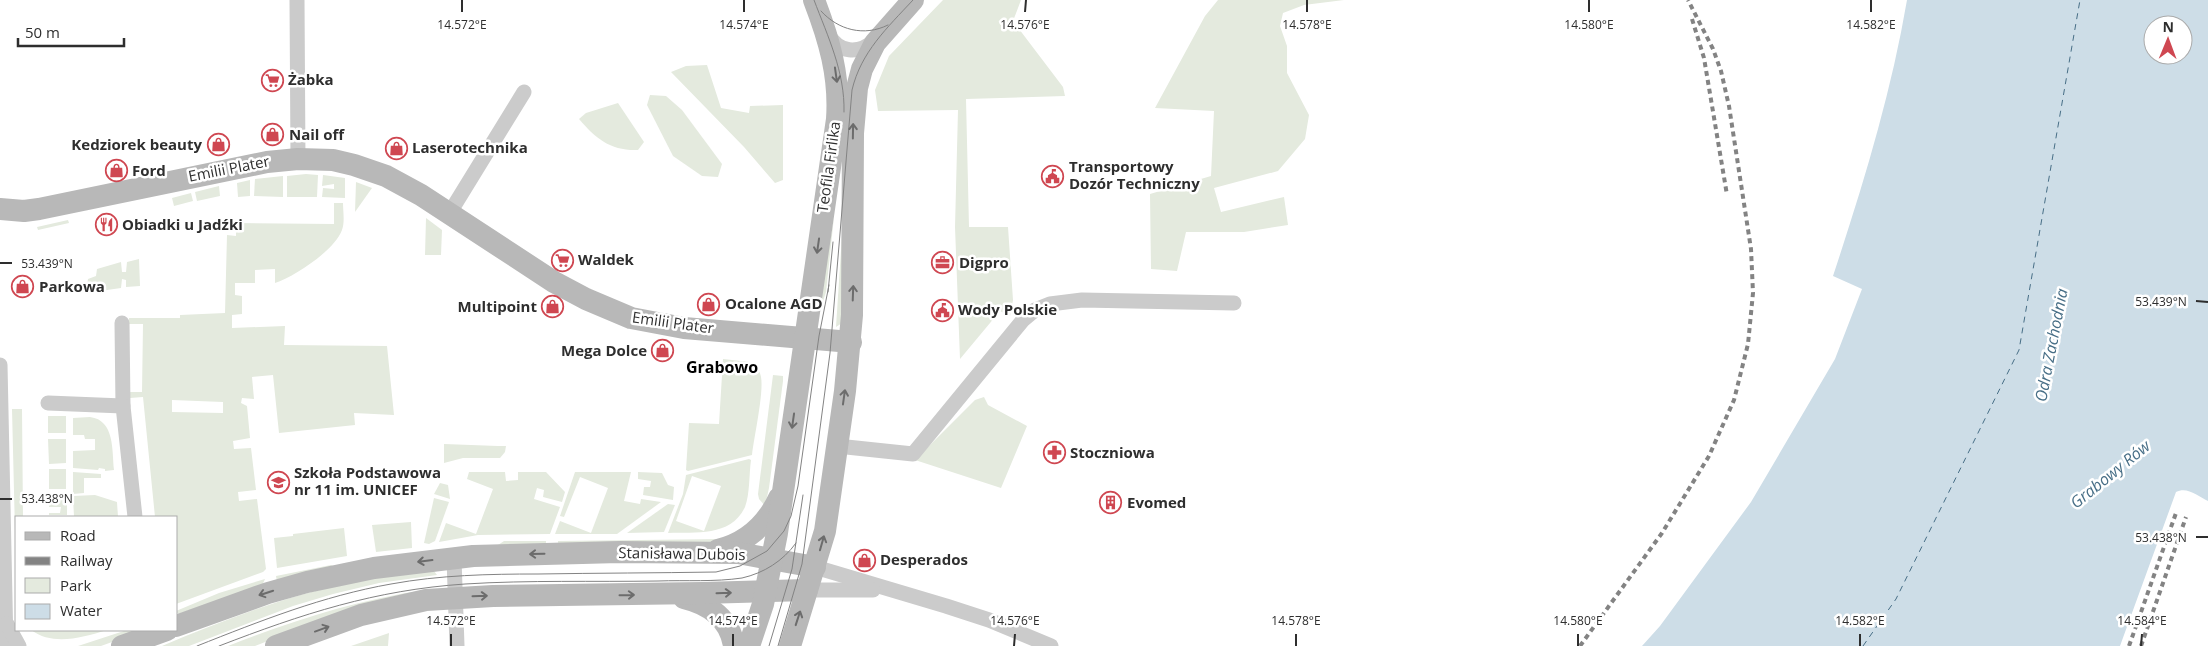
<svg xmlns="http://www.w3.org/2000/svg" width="2208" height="646" font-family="'Open Sans',sans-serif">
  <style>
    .green { fill: #e4eade; fill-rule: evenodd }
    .water { fill: #cddde7; fill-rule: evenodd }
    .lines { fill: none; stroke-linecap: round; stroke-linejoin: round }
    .ferry { stroke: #476e86; stroke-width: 1; stroke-dasharray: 6 5; stroke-linecap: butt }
    .street { stroke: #cbcbcb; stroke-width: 15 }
    .secondary { stroke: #b8b8b8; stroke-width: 22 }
    .tram { stroke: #838383; stroke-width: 1 }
    .rail { stroke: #838383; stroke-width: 4; stroke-dasharray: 5 4; stroke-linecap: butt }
    .oneway { stroke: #6c6c6c }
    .ticks { fill: none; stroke: #2e2e2e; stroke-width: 2 }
    .labels { text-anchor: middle; stroke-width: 5; stroke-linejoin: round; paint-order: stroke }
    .poi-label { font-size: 15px; font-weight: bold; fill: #2e2e2e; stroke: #fff; text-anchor: start }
    .street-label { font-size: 15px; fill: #2e2e2e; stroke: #fff }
    .water-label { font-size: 16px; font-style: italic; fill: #476e86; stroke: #fff }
    .neighbourhood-label { font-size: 16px; font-weight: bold; fill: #000; stroke: #fff }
    .ticks-label { font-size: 12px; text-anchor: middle; fill: #2e2e2e; stroke: #fff; stroke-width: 5; stroke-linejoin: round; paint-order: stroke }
  </style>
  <rect width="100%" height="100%" fill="#fff"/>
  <!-- green -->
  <g class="green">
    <polygon points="943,0 1021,0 1013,21 1063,87 1065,96 966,99 969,227 1008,227 1013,300 1010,316 1000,311 960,359 955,227 958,110 878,111 875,90 889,56"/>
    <polygon points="1218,0 1344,0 1304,5 1283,13 1280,26 1287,46 1287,73 1309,115 1305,139 1278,171 1214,188 1221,212 1284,197 1288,225 1244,232 1186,232 1177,271 1151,269 1150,194 1211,176 1214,111 1155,108 1205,16"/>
    <polygon points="707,65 721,108 749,113 750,106 783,105 783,180 775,183 744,147 671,72 686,66"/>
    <polygon points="650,95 666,96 682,110 722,164 718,177 702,176 673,156 647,105"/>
    <path d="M618,103L644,142L638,150C611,151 596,139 579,119L586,113Z"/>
    <polygon points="306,174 318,175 317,197 287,197 287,176"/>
    <polygon points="323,175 345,178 345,198 322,197 323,188 334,189 334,184 322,186"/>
    <polygon points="283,176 283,197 254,196 255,179"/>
    <polygon points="250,180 250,196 238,197 237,183"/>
    <polygon points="356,182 372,188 355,212"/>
    <polygon points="219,186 220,196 197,201 195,192"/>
    <polygon points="191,193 193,201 174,206 172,198"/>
    <path d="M334,203H343C343,211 345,222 342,230C335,250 294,277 275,283V269L255,270V283H235V295L242,296V314L232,315V328L285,326L284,345L387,346L394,415L354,413L355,425L279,433L273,375L252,377L254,399L242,398L241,403L247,406L250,438L233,441L234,449L251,448L256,490L238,492L239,501L257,499L266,569L263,572L176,604V517H155L143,397L130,398L129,392H142L143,324H129V318H180V315L225,313L227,235L236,236V223L334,224ZM172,400L223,402V413L172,412Z"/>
    <polygon points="834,217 826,292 817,320"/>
    <polygon points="426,218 442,230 441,255 425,255"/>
    <polygon points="68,220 69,223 38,230 37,227"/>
    <polygon points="843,220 842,323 836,327"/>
    <polygon points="139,259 140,286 126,287 126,280 122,279 121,288 100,291 95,285 87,285 88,279 96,276 97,269 121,262 122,272 126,272 127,262"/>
    <path d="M723,359L750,362C756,365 760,371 761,377C764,393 754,437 752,455L688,471L686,470L689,423L719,424Z"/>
    <polygon points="773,375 783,376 783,381 769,488 765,506 759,499 758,494"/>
    <polygon points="984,397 988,405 1027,426 1001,488 915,460 975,400"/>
    <polygon points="12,409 22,409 23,517 16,517 16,573"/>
    <rect x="48" y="416" width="18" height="17"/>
    <path d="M90,417C115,420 112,451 114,470L105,471V469L99,468L98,470L73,468V451L95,450V439H85L84,435H73V418Z"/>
    <polygon points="48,439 66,439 66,463 49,464"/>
    <polygon points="444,444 498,446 506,446 505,452 500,458 463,458 444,463"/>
    <path d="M749,459L751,460C749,474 750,494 745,507C731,537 696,532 668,533L683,494L686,475ZM692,476L721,486L704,531L676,521Z"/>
    <rect x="49" y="469" width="17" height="20"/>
    <polygon points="73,472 101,474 101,478 84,478 84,493 73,494"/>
    <polygon points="469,472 505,472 506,481 518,480 518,472 546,472 565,492 562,502 543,497 544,490 537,488 534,499 560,507 550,534 478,535 439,542 446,523 476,534 493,489 467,479"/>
    <polygon points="575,472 631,472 624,501 640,504 641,499 661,502 617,534 555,534 560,521 591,533 608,488 580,477 564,517 560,516"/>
    <polygon points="638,472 662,473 668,485 674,487 673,500 643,495 644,487 650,487 651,481 638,479"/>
    <polygon points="440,483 448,485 450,499 434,494"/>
    <polygon points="49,495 67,495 67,515 49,515 49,513 60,513 61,507 49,507"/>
    <polygon points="95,495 117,502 118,517 74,517 73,496"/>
    <polygon points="434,498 449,502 435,541 429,544 424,543"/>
    <polygon points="668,504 675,505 664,532 627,533"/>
    <polygon points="411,522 412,548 376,552 372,525"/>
    <polygon points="344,528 347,556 277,568 274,538 293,536 293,534"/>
    <polygon points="721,539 721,542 558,546 558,541"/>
    <polygon points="504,541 546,541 546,546 498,545"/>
    <polygon points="331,565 333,566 277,582 276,576"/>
    <path d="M434,571L437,575L379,583L333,594L293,606L189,646H162C222,621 285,596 350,583C377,577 406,575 434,571Z"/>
    <polygon points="265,579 262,586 178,614 176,611 219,593"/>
    <path d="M425,590L347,610L255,646H228C292,621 356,600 425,590Z"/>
    <path d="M31,630H107C81,638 53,646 31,630Z"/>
    <polygon points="127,630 145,630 101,646 78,646"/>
    <polygon points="389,633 388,646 351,646"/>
  </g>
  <!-- water -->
  <path class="water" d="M1907,0H2208V501C2198,496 2187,486 2176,492L2120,646H1642L1660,626L1751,502L1835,359L1862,289L1833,276C1863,185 1891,94 1907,0ZM2153,25H2183V55H2153Z"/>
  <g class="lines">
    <!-- ferry -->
    <polyline class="ferry" points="1863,646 1896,599 2019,350 2080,0"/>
    <!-- street -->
    <g class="street">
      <polyline points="297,0 298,159"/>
      <path d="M828,34C839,53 858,55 875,40"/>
      <polyline points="449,214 524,92"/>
      <polyline points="122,323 123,406"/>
      <polyline points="0,365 6,646"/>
      <polyline points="48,403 123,406 135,517"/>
      <polyline points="837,446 913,454 1023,320 1035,310 1050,304 1082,300 1234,303"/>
      <polyline points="454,558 457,646"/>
      <polyline points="815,567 946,606 989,620 1051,646"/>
      <polyline points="807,590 873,590"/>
      <polyline points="7,624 19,646"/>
    </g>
    <!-- secondary -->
    <g class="secondary">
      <polyline points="0,209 24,211 39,209 267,162 298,159 333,160 354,165 386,176 421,195 554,282 586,299 631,318 684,328 851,342"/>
      <path d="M718,550C746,543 767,524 779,498"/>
      <path d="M684,598C709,604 730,619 734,646"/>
      <polyline points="176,626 268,593 307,582 374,568 473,556 619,552 738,553 815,567"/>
      <polyline points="122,646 167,630"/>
      <polyline points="276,646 361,615 426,600 493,596 702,593 807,590"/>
      <path d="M749,646L763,604L777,533L837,119C840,76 829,39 814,0"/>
      <polyline points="790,646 825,531 845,391 852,315 853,133 857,88 862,69 875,43 913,0"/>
    </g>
    <!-- tram -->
    <g class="tram">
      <path d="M814,0C828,37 845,72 844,112"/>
      <path d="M821,11C838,30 864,37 888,25"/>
      <polyline points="828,292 833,242"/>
      <path d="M197,646C260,621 323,596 391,584C440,575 489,574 538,574C598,573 657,573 716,572L740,566L767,551L784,531L791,516L798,486L819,336L829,285"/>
      <path d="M219,646C302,614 375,590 465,584C529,580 594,582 658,581C686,580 715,582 742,578C764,573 783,561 796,543"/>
      <polyline points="769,646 792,569 803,495"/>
      <path d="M778,646L802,564L830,353L852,90C861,52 887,28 913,0"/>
    </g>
    <!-- rail -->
    <g class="rail">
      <polyline points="1692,19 1704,58 1727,195"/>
      <polyline points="1580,646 1662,533 1709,456 1734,400 1748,344 1753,293 1751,249 1729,106 1721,71 1713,49 1688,0"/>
      <polyline points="2129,646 2176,513"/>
      <polyline points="2141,646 2186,517"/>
    </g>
  </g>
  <!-- one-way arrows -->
  <defs><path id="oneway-shaft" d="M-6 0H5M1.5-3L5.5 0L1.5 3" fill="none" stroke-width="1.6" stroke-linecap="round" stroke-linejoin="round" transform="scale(1.25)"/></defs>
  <g class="oneway">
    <use href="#oneway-shaft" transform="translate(836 75) rotate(82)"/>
    <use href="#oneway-shaft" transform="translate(853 131) rotate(-89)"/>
    <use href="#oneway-shaft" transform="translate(818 246) rotate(98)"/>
    <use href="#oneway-shaft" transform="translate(853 293) rotate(-88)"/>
    <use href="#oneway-shaft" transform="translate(844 397) rotate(-82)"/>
    <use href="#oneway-shaft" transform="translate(793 421) rotate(98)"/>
    <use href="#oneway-shaft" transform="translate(822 543) rotate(-74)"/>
    <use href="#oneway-shaft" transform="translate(537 554) rotate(179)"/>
    <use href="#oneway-shaft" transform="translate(425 561) rotate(173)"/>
    <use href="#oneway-shaft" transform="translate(266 593) rotate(162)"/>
    <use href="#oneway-shaft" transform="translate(724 593) rotate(-2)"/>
    <use href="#oneway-shaft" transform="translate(627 595) rotate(-1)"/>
    <use href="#oneway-shaft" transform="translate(480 596) rotate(-2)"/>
    <use href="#oneway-shaft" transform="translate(798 618) rotate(-72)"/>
    <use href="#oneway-shaft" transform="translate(322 629) rotate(-20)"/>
  </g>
  <!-- ticks -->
  <path class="ticks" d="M462,12V0M744,12V0M1025,12L1026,0M1307,12V0M1589,12V0M1871,12V0M0,263H12M2196,301L2208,302M0,499H12M2196,537H2208M451,646V634M733,646V634M1014,646L1015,634M1296,646V634M1578,646V634M1860,646V634M2141,646L2142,634"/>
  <!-- icons -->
  <defs>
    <symbol id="supermarket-ring" viewBox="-11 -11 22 22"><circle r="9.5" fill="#fff" stroke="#cf4751" stroke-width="1.5"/><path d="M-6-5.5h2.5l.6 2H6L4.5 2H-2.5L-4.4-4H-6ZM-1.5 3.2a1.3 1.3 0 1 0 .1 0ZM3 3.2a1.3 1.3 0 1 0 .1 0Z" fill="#cf4751"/></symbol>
    <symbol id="shop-ring" viewBox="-11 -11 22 22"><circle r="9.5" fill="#fff" stroke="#cf4751" stroke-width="1.5"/><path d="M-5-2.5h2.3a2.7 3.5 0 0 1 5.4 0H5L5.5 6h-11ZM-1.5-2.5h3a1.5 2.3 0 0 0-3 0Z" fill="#cf4751"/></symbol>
    <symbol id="civic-ring" viewBox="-11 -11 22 22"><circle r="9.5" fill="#fff" stroke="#cf4751" stroke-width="1.5"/><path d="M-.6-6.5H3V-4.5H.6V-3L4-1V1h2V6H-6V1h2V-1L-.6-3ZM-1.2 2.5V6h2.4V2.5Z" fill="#cf4751"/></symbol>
    <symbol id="restaurant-ring" viewBox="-11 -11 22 22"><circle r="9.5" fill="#fff" stroke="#cf4751" stroke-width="1.5"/><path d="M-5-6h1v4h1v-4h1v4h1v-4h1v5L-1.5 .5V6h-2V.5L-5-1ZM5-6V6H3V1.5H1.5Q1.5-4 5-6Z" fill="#cf4751"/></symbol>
    <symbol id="office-ring" viewBox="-11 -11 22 22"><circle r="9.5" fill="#fff" stroke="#cf4751" stroke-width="1.5"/><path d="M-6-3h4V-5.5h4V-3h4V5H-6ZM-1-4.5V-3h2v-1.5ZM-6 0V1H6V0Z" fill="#cf4751"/></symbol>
    <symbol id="pharmacy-ring" viewBox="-11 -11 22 22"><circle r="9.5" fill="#fff" stroke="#cf4751" stroke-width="1.5"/><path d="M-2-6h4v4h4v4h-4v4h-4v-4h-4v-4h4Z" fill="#cf4751"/></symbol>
    <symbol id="school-ring" viewBox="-11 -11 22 22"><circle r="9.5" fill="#fff" stroke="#cf4751" stroke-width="1.5"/><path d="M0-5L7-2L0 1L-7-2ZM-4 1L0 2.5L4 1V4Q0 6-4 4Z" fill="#cf4751"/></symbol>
    <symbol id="building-ring" viewBox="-11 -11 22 22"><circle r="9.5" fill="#fff" stroke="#cf4751" stroke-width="1.5"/><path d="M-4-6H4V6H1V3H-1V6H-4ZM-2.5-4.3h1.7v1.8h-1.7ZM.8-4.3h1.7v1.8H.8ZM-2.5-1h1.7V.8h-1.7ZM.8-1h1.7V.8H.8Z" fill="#cf4751"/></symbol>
  </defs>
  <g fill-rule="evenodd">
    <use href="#supermarket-ring" x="260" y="68" width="25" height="25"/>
    <use href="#shop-ring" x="260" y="122" width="25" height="25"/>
    <use href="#shop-ring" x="206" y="132" width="25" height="25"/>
    <use href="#shop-ring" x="384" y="136" width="25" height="25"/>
    <use href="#shop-ring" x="104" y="158" width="25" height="25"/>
    <use href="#civic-ring" x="1040" y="164" width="25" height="25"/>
    <use href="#restaurant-ring" x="94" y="212" width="25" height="25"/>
    <use href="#supermarket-ring" x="550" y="248" width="25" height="25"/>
    <use href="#office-ring" x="930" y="250" width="25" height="25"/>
    <use href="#shop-ring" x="10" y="274" width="25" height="25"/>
    <use href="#shop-ring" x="696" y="292" width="25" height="25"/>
    <use href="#shop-ring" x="540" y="294" width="25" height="25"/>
    <use href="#civic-ring" x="930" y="298" width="25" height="25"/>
    <use href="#shop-ring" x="650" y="338" width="25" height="25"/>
    <use href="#pharmacy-ring" x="1042" y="440" width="25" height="25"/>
    <use href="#school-ring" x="266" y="470" width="25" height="25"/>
    <use href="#building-ring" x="1098" y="490" width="25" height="25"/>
    <use href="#shop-ring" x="852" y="548" width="25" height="25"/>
  </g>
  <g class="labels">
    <!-- poi labels -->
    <g class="poi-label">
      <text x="288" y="85">Żabka</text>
      <text x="289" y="140">Nail off</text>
      <text x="202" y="150" text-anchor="end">Kedziorek beauty</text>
      <text x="412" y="153">Laserotechnika</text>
      <text x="1069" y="172">Transportowy<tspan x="1069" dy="17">Dozór Techniczny</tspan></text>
      <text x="132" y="176">Ford</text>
      <text x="122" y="230">Obiadki u Jadźki</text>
      <text x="578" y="265">Waldek</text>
      <text x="959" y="268">Digpro</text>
      <text x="39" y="292">Parkowa</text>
      <text x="725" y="309">Ocalone AGD</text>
      <text x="537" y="312" text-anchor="end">Multipoint</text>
      <text x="958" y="315">Wody Polskie</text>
      <text x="647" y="356" text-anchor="end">Mega Dolce</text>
      <text x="1070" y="458">Stoczniowa</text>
      <text x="294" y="478">Szkoła Podstawowa<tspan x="294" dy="17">nr 11 im. UNICEF</tspan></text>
      <text x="1127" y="508">Evomed</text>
      <text x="880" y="565">Desperados</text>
    </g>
    <!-- street labels -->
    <g class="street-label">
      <text transform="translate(829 167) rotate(-82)" y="5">Teofila Firlika</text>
      <text transform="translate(229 169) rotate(-11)" y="5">Emilii Plater</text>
      <text transform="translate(673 323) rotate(8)" y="5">Emilii Plater</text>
      <text transform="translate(682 554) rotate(1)" y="5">Stanisława Dubois</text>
    </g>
    <!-- water labels -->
    <g class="water-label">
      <text transform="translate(2051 345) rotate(-79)" y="6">Odra Zachodnia</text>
      <text transform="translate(2110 474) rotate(-39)" y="6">Grabowy Rów</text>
    </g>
    <!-- neighbourhood labels -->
    <g class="neighbourhood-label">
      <text x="722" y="373">Grabowo</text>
    </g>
  </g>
  <g class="ticks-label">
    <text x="462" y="29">14.572°E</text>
    <text x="744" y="29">14.574°E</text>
    <text x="1025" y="29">14.576°E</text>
    <text x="1307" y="29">14.578°E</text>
    <text x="1589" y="29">14.580°E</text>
    <text x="1871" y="29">14.582°E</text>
    <text x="47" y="268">53.439°N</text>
    <text x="2161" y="306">53.439°N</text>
    <text x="47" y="503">53.438°N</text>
    <text x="2161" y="542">53.438°N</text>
    <text x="451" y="625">14.572°E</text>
    <text x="733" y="625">14.574°E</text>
    <text x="1015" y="625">14.576°E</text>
    <text x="1296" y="625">14.578°E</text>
    <text x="1578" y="625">14.580°E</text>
    <text x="1860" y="625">14.582°E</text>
    <text x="2142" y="625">14.584°E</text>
  </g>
  <!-- legend -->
  <rect x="15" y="516" width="162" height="115" fill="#ffffff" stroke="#ababab"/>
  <rect x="25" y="532" width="25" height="8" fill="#b8b8b8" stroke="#ababab"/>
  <text x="60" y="541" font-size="15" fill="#2e2e2e">Road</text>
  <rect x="25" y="557" width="25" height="8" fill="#838383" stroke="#ababab"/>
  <text x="60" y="566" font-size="15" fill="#2e2e2e">Railway</text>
  <rect x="25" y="578" width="25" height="15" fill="#e4eade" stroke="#ababab"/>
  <text x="60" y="591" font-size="15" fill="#2e2e2e">Park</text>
  <rect x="25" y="604" width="25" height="15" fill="#cddde7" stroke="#ababab"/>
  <text x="60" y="616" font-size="15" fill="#2e2e2e">Water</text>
  <!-- north arrow -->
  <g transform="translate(2168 40) rotate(1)"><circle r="24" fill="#ffffff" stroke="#ababab"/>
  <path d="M0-4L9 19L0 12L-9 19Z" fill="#cf4751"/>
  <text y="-8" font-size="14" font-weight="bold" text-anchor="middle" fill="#2e2e2e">N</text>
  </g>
  <!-- scale -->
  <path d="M18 38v8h106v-8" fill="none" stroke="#2e2e2e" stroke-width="2.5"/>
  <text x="25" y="38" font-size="15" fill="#2e2e2e" stroke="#ffffff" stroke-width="4" paint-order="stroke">50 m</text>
</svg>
